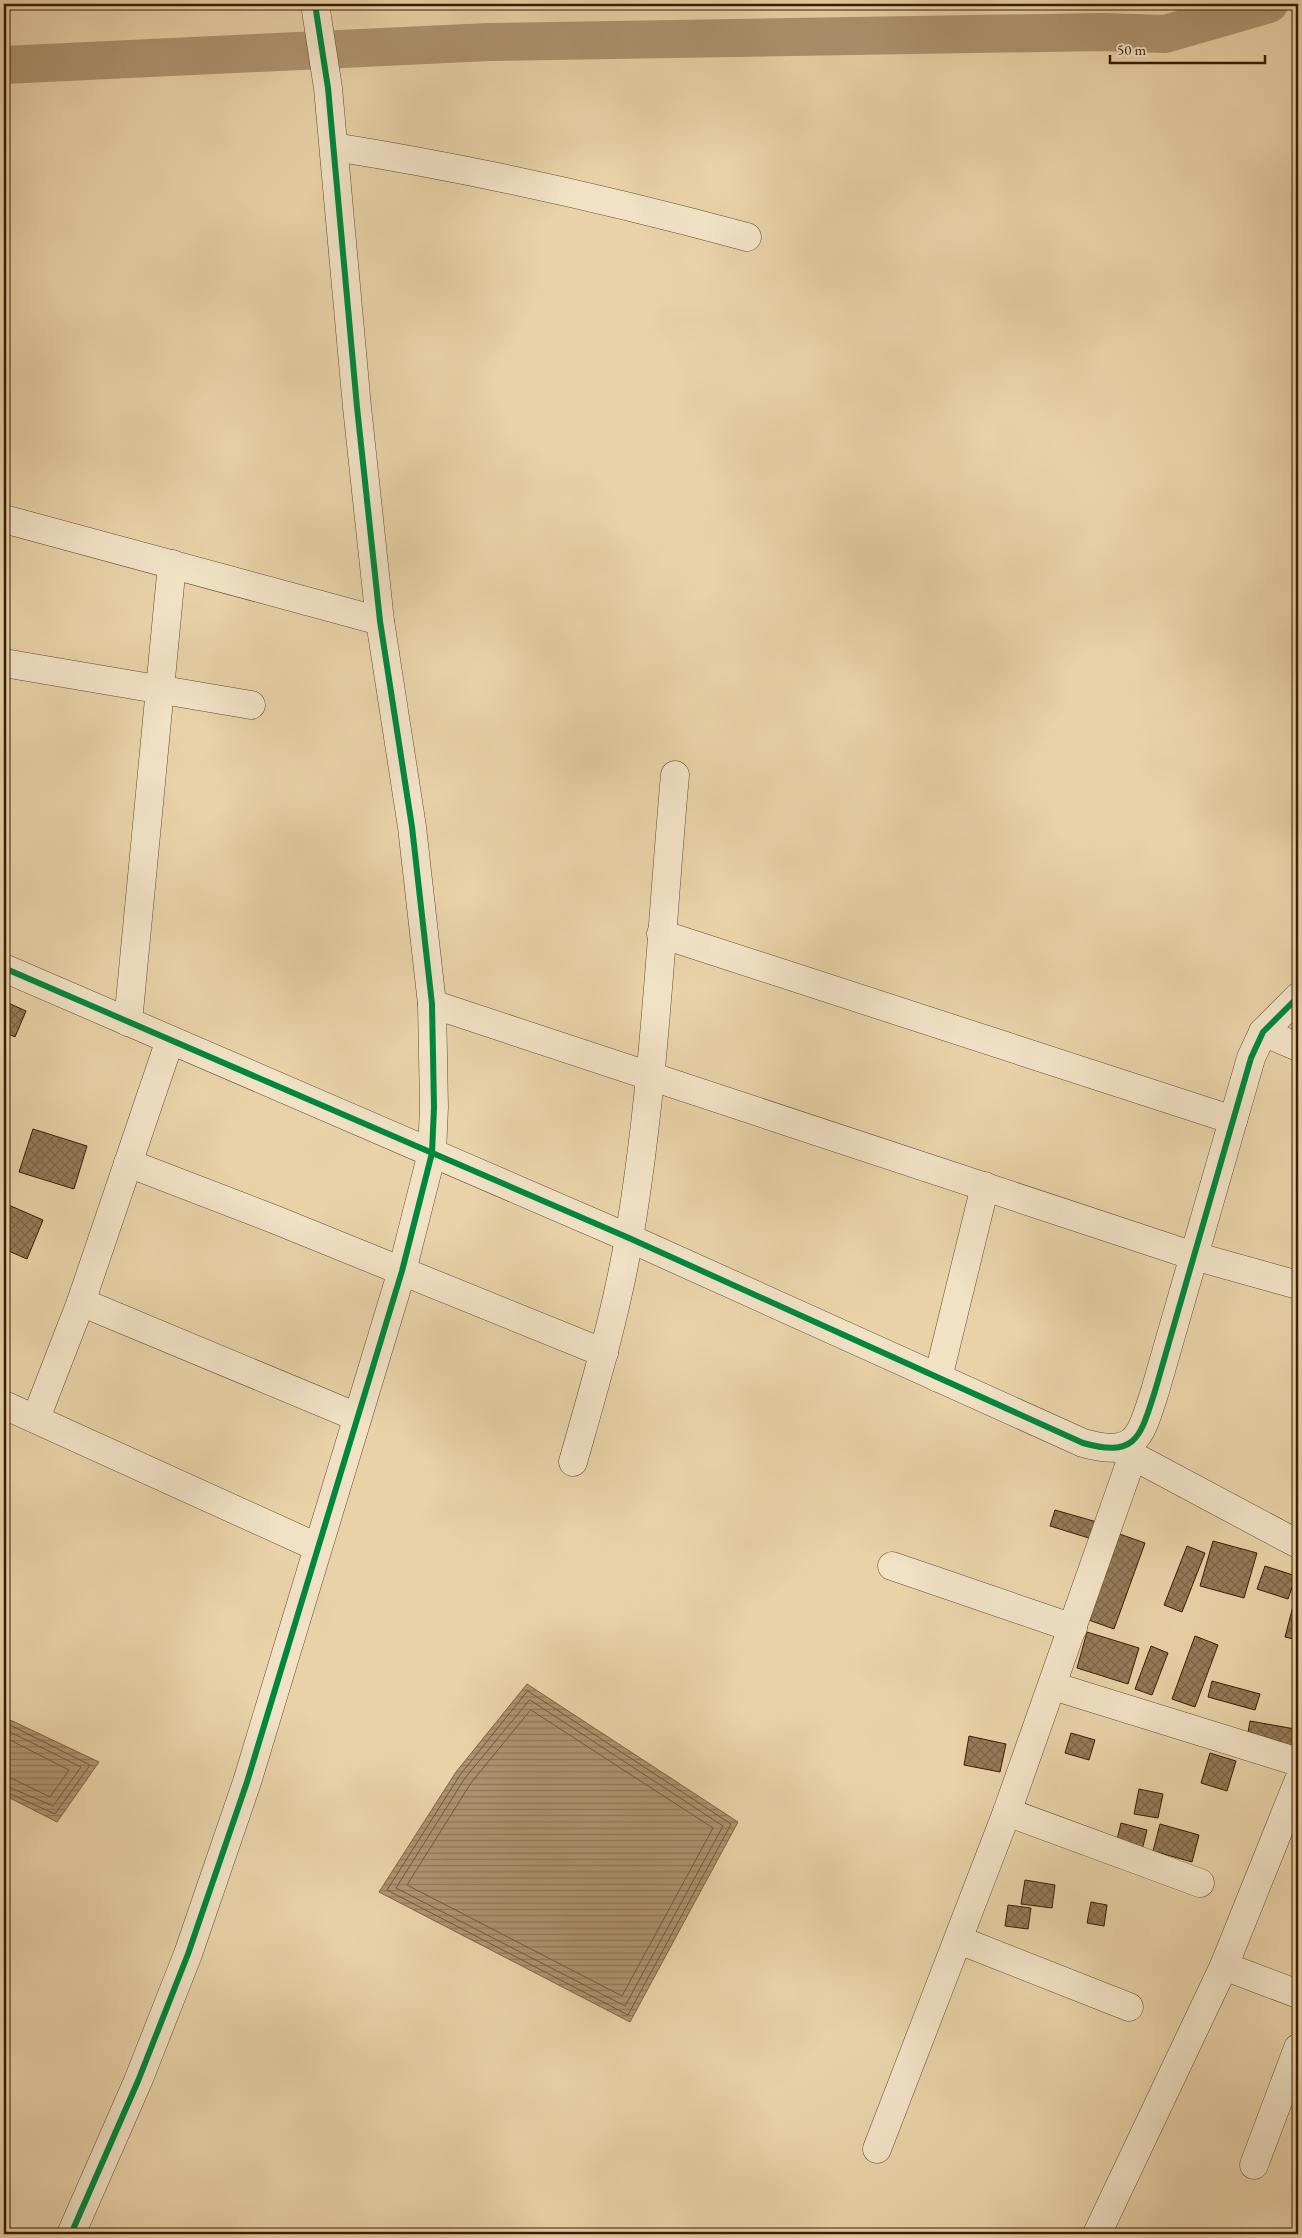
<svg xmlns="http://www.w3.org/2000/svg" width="1302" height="2238" font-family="'EB Garamond',serif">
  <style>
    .water { fill: url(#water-rules); stroke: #7f6444 }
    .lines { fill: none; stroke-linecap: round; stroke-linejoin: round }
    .shore { stroke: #73583a; stroke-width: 1 }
    .river { stroke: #ad9470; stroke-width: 38 }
    .building { fill: url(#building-cross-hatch); stroke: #391c03 }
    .minor-casing { stroke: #654a2c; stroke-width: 29 }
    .minor { stroke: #f1e2c6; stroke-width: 28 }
    .cycleway-casing { stroke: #f1e2c6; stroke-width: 9 }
    .cycleway { stroke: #00873e; stroke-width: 6 }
  </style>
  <defs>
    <pattern id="water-rules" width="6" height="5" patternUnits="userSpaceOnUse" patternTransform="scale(1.25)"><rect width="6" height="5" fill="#ad9470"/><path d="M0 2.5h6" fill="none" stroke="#8e785a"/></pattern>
    <pattern id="building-cross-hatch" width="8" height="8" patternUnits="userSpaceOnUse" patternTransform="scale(1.25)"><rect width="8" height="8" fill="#957b59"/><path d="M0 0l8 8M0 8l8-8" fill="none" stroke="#7b6447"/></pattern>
  </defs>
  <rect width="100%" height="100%" fill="#e9d2a8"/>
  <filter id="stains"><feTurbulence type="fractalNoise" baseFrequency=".004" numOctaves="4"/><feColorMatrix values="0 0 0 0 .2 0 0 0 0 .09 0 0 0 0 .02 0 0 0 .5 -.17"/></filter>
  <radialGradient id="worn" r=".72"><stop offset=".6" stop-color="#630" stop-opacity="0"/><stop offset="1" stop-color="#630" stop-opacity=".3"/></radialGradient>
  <!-- water -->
  <g class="water">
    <polygon points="527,1684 738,1822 630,2022 379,1892 456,1772"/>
    <polygon points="4,1717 99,1762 57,1822 4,1795"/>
  </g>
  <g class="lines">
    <!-- shore -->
    <g class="shore">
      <polygon points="528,1691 731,1824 628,2015 387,1890 460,1775"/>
      <polygon points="530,1700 723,1826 625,2006 396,1888 465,1778"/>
      <polygon points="531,1710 713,1828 622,1996 407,1885 471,1783"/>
      <polyline points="4,1722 90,1765 55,1814 4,1791"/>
      <polyline points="4,1729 81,1767 53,1806 4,1785"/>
      <polyline points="4,1737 69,1770 50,1797 13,1779 4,1778"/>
    </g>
    <!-- river -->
    <polyline class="river" points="4,65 489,42 1102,32 1165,34 1269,4"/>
  </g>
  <!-- building -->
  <g class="building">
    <polygon points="4,1001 26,1011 15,1037 4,1032"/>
    <polygon points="33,1129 87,1146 74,1189 19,1172"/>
    <polygon points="4,1203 43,1220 27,1259 4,1249"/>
    <polygon points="1055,1510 1097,1522 1092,1539 1050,1526"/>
    <polygon points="1114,1532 1145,1543 1114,1629 1083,1618"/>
    <polygon points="1213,1541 1257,1553 1244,1598 1200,1586"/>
    <polygon points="1187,1546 1205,1553 1182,1612 1164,1605"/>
    <polygon points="1265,1566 1296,1576 1288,1599 1257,1589"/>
    <polygon points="1293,1606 1298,1609 1298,1640 1285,1637"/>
    <polygon points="1087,1632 1139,1648 1128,1684 1077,1668"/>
    <polygon points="1195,1636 1218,1645 1195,1707 1172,1699"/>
    <polygon points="1151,1646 1168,1653 1152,1695 1135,1689"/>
    <polygon points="1212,1681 1260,1694 1255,1710 1208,1697"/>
    <polygon points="1250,1721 1295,1729 1292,1747 1247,1738"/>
    <polygon points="1071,1733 1095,1740 1089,1760 1065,1753"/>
    <polygon points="969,1736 1006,1744 1000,1772 964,1765"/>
    <polygon points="1210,1753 1236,1761 1227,1791 1201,1783"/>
    <polygon points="1139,1789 1163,1794 1158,1818 1134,1814"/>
    <polygon points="1121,1823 1147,1830 1141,1854 1115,1848"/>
    <polygon points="1160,1824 1199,1835 1192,1862 1153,1851"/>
    <polygon points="1025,1880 1055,1885 1052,1908 1021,1904"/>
    <polygon points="1091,1902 1107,1905 1104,1926 1087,1923"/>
    <polygon points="1008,1905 1031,1908 1028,1929 1005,1926"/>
  </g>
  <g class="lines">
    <defs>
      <g id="minor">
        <path d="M334,147C473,169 610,200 747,237"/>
        <polyline points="4,519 380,621"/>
        <polyline points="4,663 251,705"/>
        <polyline points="661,934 1233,1120"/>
        <path d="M4,968L629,1238L1083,1443C1137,1458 1140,1437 1155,1391L1251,1058L1263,1032L1298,997"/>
        <polyline points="432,1004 1194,1256 1298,1285"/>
        <polyline points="128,1022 172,564"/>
        <polyline points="1263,1032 1298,1047"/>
        <polyline points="128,1163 276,1220 604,1353"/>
        <polyline points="81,1302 357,1417"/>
        <polyline points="938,1378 985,1186"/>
        <polyline points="4,1405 317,1547"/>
        <polyline points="36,1418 81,1302 170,1040"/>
        <polyline points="1120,1449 1298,1544"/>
        <path d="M573,1462C594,1388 616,1314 629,1238C655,1085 661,929 675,775"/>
        <polyline points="892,1566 1073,1628"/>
        <polyline points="1053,1686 1298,1762"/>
        <polyline points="1007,1812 1200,1883"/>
        <polyline points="959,1940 1129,2007"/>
        <polyline points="1224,1966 1298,1994"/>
        <polyline points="877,2149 1007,1812 1133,1455"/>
        <polyline points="1254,2165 1298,2048"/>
        <polyline points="71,2234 138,2081 188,1954 247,1782 402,1271 432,1153 434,1107 432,1004 412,827 380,621 357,407 328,88 315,4"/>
        <polyline points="1097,2234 1224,1966 1298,1782"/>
      </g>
    </defs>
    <!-- minor casing -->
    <use href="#minor" class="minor-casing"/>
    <!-- minor -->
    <use href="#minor" class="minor"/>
    <defs>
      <g id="cycleway">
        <path d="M4,968L629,1238L1083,1443C1137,1458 1140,1437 1155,1391L1251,1058L1263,1032L1298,997"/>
        <polyline points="71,2234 138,2081 188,1954 247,1782 402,1271 432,1153 434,1107 432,1004 412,827 380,621 357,407 328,88 315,4"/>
      </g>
    </defs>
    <!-- cycleway casing -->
    <use href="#cycleway" class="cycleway-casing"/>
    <!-- cycleway -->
    <use href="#cycleway" class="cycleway"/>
  </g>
  <!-- margin -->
  <rect width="1302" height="2238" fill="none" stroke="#e9d2a8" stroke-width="20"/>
  <rect x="5" y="5" width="1292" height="2228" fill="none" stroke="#391c03" stroke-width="2.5"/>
  <rect x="10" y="10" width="1282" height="2218" fill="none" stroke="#391c03"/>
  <!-- scale -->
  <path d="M1110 55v8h155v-8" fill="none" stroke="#391c03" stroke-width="2.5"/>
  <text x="1117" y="55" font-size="15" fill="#391c03" stroke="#f1e2c6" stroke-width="4" paint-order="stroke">50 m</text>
  <rect width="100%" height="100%" filter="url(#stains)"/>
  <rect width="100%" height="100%" fill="url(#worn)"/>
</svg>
